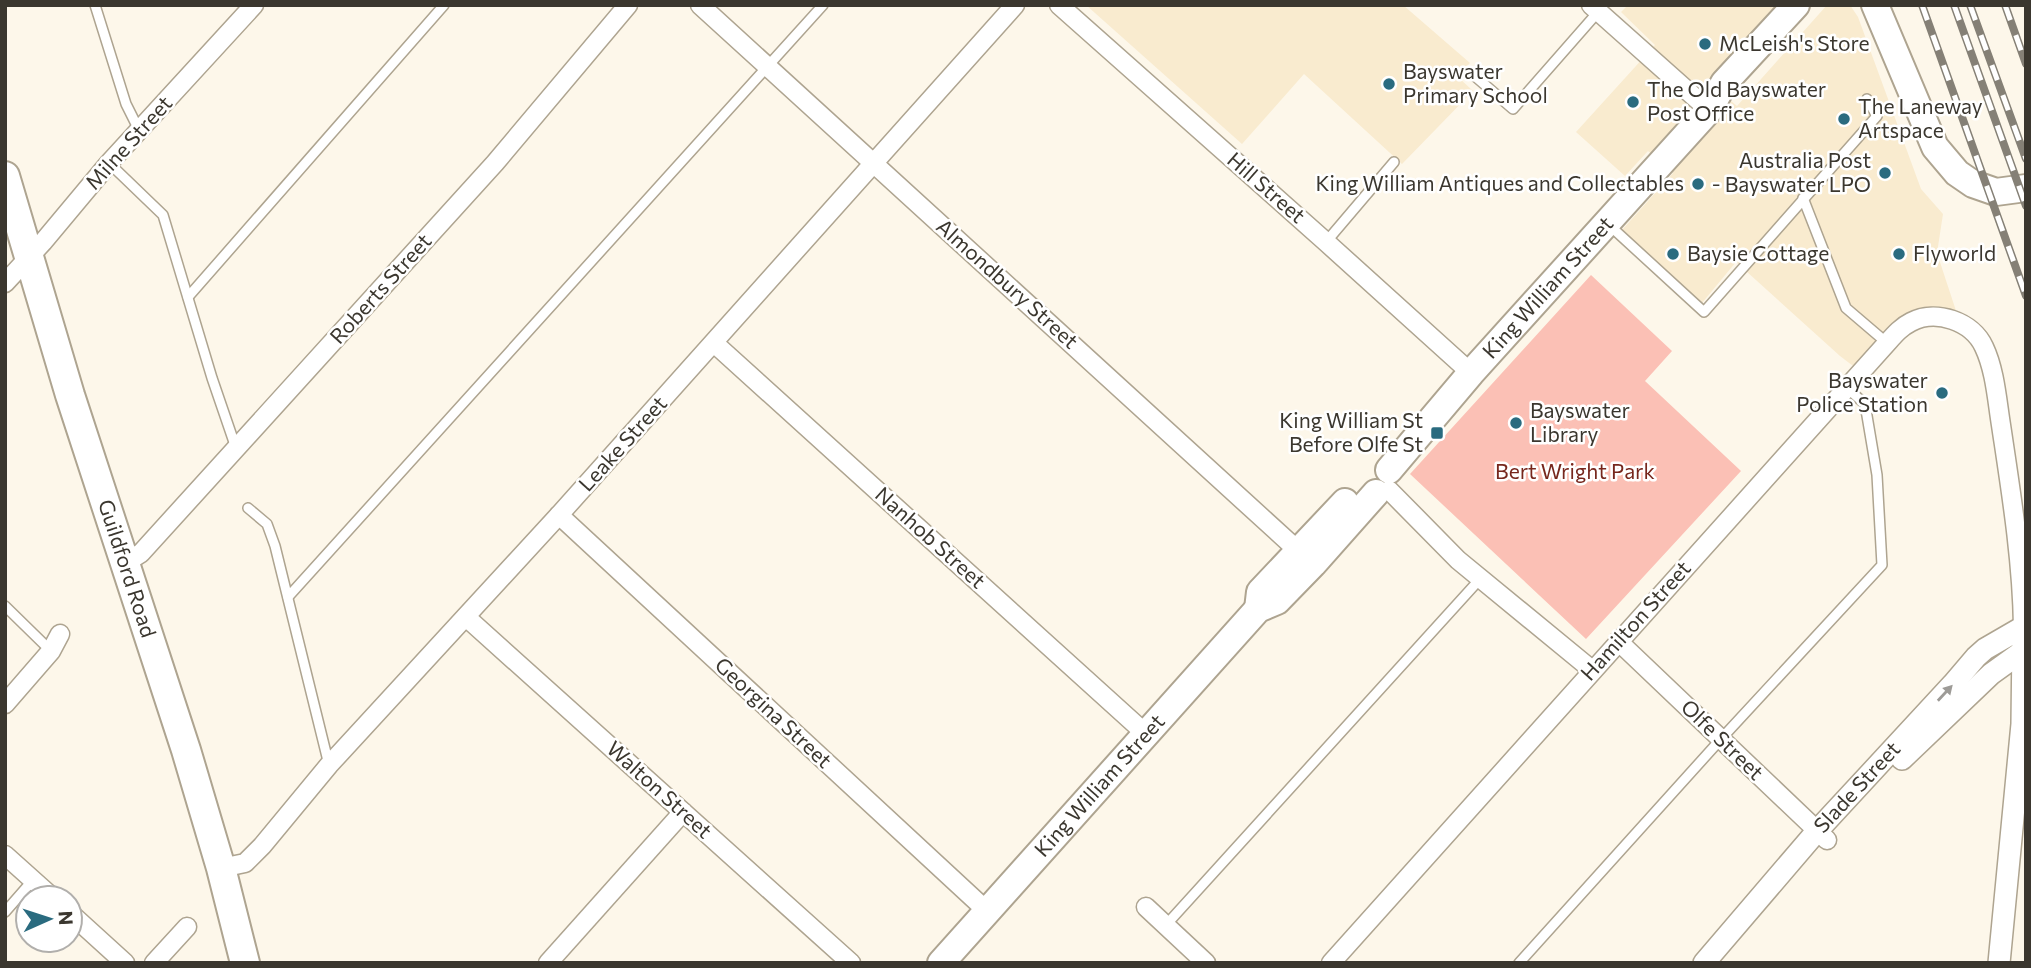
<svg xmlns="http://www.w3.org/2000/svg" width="2031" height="968" font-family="Commissioner,sans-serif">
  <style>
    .built { fill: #f9ebcf }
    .green { fill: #fbc0b5 }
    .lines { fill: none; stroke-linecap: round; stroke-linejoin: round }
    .service-casing { stroke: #aea490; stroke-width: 12 }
    .minor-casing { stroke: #aea490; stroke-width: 21 }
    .tertiary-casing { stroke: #aea490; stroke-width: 24 }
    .primary-casing { stroke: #aea490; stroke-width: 30 }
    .trunk-casing { stroke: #aea490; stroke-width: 32 }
    .service { stroke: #fff; stroke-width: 9 }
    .minor { stroke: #fff; stroke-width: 18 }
    .tertiary { stroke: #fff; stroke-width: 21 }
    .primary { stroke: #fff; stroke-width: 26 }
    .trunk { stroke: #fff; stroke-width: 28 }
    .rail-casing { stroke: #858076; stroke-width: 8 }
    .rail { stroke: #fff; stroke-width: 5; stroke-dasharray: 16; stroke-linecap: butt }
    .oneway { fill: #9d9b97 }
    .poi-dot { fill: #2a6b7f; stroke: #fff; stroke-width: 2.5 }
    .labels { text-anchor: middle; stroke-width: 5; stroke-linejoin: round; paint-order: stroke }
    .poi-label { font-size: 21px; fill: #3b372f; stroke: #fff; text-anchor: start }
    .street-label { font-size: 21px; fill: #3b372f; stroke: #fff }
    .park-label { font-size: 21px; fill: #77271d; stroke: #fff }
  </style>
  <rect width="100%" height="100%" fill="#fdf7ea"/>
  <!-- built -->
  <g class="built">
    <polygon points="1086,5 1403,5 1470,63 1457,76 1473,91 1402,164 1304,74 1242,144"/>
    <polygon points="1628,5 1782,5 1711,84 1737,106 1827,5 1850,5 1858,17 1921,189 1943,214 1937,253 1960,323 1914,320 1861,372 1840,356 1736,262 1702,303 1622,230 1673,173 1648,151 1625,176 1576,132 1655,45 1621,12"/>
  </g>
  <!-- green -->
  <polygon class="green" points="1591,275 1672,351 1645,381 1741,471 1586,639 1410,474"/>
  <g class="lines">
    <defs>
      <g id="service">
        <polyline points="95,5 126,104 139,130"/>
        <polyline points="1470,72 1513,109 1598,12"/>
        <polyline points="109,163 163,215 212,378 236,448"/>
        <polyline points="1803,198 1846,308 1887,343"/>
        <polyline points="1608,224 1704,312 1877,116 1867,99"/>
        <polyline points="1326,242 1394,162"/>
        <polyline points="188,297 444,5"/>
        <polyline points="248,508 267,524 275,546 329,765"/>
        <polyline points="288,597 823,5"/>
        <polyline points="5,606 51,651"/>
        <polyline points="5,912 33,880"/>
        <polyline points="1166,925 1480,579"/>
        <polyline points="1519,963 1721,739 1882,565 1877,475 1865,404 1847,388"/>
      </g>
      <g id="minor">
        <polyline points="700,5 1305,557"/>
        <polyline points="1059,5 1326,242 1471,373"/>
        <polyline points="1591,5 1709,110"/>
        <polyline points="5,283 43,242 109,163 254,5"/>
        <polyline points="714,343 1146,734"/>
        <polyline points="1389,490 1458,560 1592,670"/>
        <polyline points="559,515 987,911"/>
        <polyline points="125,563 141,553 495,163 628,5"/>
        <polyline points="466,617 851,963"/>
        <polyline points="1618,641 1827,840"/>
        <polyline points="5,704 51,651 60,634"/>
        <polyline points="5,855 53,898"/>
        <polyline points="221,868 245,863 262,846 329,765 559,515 1015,5"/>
        <polyline points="1146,907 1206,963"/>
        <polyline points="70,913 125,963"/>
        <polyline points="154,963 187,927"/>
        <polyline points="548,963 683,812"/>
        <path d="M1331,963L1887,343C1895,334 1901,327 1911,322C1936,309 1972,321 1984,347C1995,370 1997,400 2001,425C2011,492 2022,559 2023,627"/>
      </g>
      <g id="tertiary">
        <polyline points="1902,759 1991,674 2023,651"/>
        <path id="s1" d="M1704,963L1817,831L1953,684L1976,657L1985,649L2023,627"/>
        <polyline points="1999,963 2022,724 2023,640"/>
      </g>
      <g id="primary">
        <polyline points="1875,5 1935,147 1957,173 1973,184 1996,192 2026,188"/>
        <path id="s2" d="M1389,470L1471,373L1709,110L1724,83L1796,5"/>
        <polyline points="1258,609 1260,592 1345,502"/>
        <path id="s3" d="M941,963L1258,609L1277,601L1313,564L1376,493"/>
      </g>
      <g id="trunk">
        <path id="s4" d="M5,176L70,395L186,750L221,868L245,963"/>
      </g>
    </defs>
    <!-- service casing -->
    <use href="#service" class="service-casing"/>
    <!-- minor casing -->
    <use href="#minor" class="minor-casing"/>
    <!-- tertiary casing -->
    <use href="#tertiary" class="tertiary-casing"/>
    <!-- primary casing -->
    <use href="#primary" class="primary-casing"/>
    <!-- trunk casing -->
    <use href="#trunk" class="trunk-casing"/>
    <!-- service -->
    <use href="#service" class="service"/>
    <!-- minor -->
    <use href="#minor" class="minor"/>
    <!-- tertiary -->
    <use href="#tertiary" class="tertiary"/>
    <!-- primary -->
    <use href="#primary" class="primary"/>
    <!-- trunk -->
    <use href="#trunk" class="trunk"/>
    <defs>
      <g id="rail">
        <polyline points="1922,5 2026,296"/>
        <polyline points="1954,5 2026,206"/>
        <polyline points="1970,5 2026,159"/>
        <polyline points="2005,5 2026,64"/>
      </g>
    </defs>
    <!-- rail casing -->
    <use href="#rail" class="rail-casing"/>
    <!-- rail -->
    <use href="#rail" class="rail"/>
  </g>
  <!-- one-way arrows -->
  <defs><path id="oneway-solid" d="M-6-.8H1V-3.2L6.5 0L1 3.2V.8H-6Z" transform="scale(1.75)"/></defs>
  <use class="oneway" href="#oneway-solid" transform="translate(1945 693) rotate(-47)"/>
  <!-- markers -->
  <g class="poi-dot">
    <circle cx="1705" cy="44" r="7"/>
    <circle cx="1389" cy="84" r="7"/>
    <circle cx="1633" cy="102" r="7"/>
    <circle cx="1844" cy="119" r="7"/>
    <circle cx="1885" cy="173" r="7"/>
    <circle cx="1698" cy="184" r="7"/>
    <circle cx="1673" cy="254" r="7"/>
    <circle cx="1899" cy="254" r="7"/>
    <circle cx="1942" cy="393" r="7"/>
    <circle cx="1516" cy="423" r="7"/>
    <rect x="1430" y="426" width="14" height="14" rx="3.5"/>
  </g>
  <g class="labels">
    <!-- poi labels -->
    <g class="poi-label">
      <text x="1719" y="51">McLeish's Store</text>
      <text x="1403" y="79">Bayswater<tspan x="1403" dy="24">Primary School</tspan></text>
      <text x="1647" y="97">The Old Bayswater<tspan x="1647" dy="24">Post Office</tspan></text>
      <text x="1858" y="114">The Laneway<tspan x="1858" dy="24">Artspace</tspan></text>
      <text x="1871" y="168" text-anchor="end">Australia Post<tspan x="1871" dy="24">- Bayswater LPO</tspan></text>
      <text x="1684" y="191" text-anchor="end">King William Antiques and Collectables</text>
      <text x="1687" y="261">Baysie Cottage</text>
      <text x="1913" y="261">Flyworld</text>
      <text x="1928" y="388" text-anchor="end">Bayswater<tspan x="1928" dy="24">Police Station</tspan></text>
      <text x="1530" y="418">Bayswater<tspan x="1530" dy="24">Library</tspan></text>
      <text x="1423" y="428" text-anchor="end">King William St<tspan x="1423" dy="24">Before Olfe St</tspan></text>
    </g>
    <!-- street labels -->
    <g class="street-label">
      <text transform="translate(129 143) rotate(-48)" y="7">Milne Street</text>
      <text transform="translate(1266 188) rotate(41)" y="7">Hill Street</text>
      <text transform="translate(1007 284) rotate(42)" y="7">Almondbury Street</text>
      <text transform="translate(381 289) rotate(-48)" y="7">Roberts Street</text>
      <text dy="7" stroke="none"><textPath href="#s2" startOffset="242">King William Street</textPath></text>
      <text transform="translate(623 444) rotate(-48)" y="7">Leake Street</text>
      <text transform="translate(930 538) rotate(42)" y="7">Nanhob Street</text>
      <text dy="7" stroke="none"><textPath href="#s4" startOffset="411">Guildford Road</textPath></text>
      <text transform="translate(1636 621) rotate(-48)" y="7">Hamilton Street</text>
      <text transform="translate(773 713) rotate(43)" y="7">Georgina Street</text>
      <text transform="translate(1722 740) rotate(44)" y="7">Olfe Street</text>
      <text dy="7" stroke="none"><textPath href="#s3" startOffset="238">King William Street</textPath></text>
      <text dy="7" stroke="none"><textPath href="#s1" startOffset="233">Slade Street</textPath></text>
      <text transform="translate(659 790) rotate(42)" y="7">Walton Street</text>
    </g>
    <!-- park labels -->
    <g class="park-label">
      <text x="1575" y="479">Bert Wright Park</text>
    </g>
  </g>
  <!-- border -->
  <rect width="2031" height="968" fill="none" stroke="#3b372f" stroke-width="14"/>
  <!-- north arrow -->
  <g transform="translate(49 919) rotate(87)"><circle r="33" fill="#ffffff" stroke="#b1afac" stroke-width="2"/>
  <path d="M0-5L12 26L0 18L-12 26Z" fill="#2a6b7f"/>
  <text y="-10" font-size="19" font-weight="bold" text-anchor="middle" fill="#3b372f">N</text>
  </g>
</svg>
